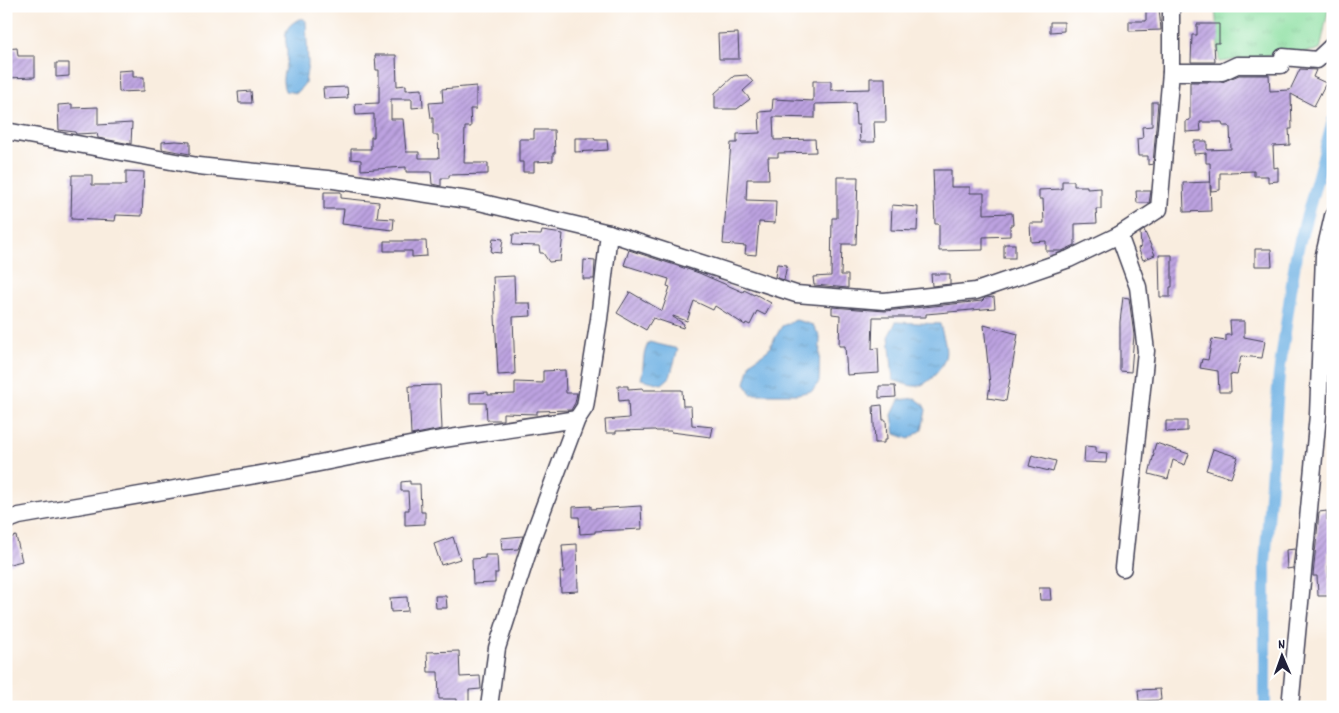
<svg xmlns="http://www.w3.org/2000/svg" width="1339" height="713" font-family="Dekko,sans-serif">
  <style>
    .grass { fill: url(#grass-tufts); stroke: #57806e }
    .water { fill: url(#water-ripples); stroke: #486a8f }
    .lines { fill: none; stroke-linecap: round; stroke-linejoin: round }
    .canal { stroke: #6eb1e3; stroke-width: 12 }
    .building { fill: url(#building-hatch) }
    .minor-casing { stroke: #424054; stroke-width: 19 }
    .minor { stroke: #fff; stroke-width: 16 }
  </style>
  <defs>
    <pattern id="grass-tufts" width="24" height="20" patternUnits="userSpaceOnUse" patternTransform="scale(1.25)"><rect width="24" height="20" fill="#8cdfa1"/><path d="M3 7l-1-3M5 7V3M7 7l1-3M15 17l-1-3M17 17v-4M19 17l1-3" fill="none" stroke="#78bf8c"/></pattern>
    <pattern id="water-ripples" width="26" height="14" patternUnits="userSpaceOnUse" patternTransform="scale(1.25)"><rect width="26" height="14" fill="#6eb1e3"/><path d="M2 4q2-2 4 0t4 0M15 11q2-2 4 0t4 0" fill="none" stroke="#5a90b9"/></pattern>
    <pattern id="building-hatch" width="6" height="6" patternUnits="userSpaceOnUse" patternTransform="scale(1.25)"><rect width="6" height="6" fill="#bda3e1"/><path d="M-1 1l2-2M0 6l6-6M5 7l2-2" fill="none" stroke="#9984b8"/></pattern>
  </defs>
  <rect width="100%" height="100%" fill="#fff"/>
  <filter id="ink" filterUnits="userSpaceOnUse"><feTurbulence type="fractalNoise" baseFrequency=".02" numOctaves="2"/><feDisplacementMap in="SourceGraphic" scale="10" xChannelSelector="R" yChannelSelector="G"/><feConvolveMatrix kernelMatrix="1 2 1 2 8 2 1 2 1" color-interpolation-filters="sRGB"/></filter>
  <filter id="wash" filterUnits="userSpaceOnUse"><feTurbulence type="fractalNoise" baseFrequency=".0096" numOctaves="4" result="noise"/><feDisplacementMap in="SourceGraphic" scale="20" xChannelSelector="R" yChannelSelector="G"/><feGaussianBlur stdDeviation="1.12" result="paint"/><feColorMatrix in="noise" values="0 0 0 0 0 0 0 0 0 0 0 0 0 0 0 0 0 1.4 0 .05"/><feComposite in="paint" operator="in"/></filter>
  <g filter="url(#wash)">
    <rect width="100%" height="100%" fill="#f9eddf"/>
    <!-- grass -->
    <polygon class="grass" points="1215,6 1329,6 1320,50 1219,62"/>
    <!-- water -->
    <g class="water">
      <path d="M299,19H304L306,21L308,64L305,83L297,93L285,91C279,75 288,67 287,53C286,36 281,29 299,19Z"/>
      <polygon points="796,320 813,325 820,337 819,382 812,391 797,394 751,394 745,383 751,362 768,350 782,326"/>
      <path d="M896,322L940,324C942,333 948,348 945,358C942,369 927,387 915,386C908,386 899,382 893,380L889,335Z"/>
      <path d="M649,342L678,349L670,377L662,384L641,379C645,364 641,356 649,342Z"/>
      <polygon points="915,398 923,404 926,410 922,430 909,439 895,434 892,415 899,400"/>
    </g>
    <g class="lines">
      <!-- canal -->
      <polyline class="canal" points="1265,707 1265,564 1279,374 1296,255 1333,121"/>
    </g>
    <g id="blocks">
      <!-- building -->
      <g class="building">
        <polygon points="1146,8 1159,8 1161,30 1129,31 1129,21 1146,21"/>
        <polygon points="1050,22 1064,22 1064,31 1050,32"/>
        <polygon points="1197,24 1219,24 1219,43 1214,43 1215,62 1191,62 1192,35 1197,35"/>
        <polygon points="738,33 739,59 719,59 718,34"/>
        <polygon points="17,48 18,56 35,56 35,77 6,78 6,49"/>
        <polygon points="375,55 396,55 397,86 406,85 406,90 422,89 423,107 412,108 412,99 391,99 391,119 403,119 406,152 419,152 419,158 439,158 438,135 433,135 433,118 431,118 429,103 443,102 442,89 476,86 476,109 470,109 471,127 465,127 464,163 488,163 488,174 449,175 449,178 441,178 441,186 432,184 431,172 406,172 406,167 361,170 361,160 351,159 351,149 371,149 371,137 374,137 374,114 356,115 355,104 379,103 379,70 376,70"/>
        <polygon points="56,63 69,63 69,76 56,77"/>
        <polygon points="1300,69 1316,70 1313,77 1326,83 1314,106 1291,94 1292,129 1289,129 1290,145 1273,146 1274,168 1278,167 1278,181 1268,182 1268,176 1254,176 1254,171 1230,172 1230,173 1220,173 1220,190 1211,191 1210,163 1206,163 1206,153 1194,154 1194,141 1207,141 1207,150 1231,149 1230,128 1229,126 1223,126 1222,122 1200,122 1201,131 1186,132 1186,121 1190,120 1190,82 1222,82 1239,75 1269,75 1270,91 1290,90"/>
        <polygon points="133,70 133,77 144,77 144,91 119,92 118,71"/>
        <polygon points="747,75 753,82 743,91 750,99 737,109 715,109 715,93 734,76"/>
        <polygon points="870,78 885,78 886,122 874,122 875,142 860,142 859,125 856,125 855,103 815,104 815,118 773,117 774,140 815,139 816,152 778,153 778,157 768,157 769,179 747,179 746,200 776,201 775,223 759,222 756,255 745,254 746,246 723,244 731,143 737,143 737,134 760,133 759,112 772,111 773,99 813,101 813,81 831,81 831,90 870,89"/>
        <polygon points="347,87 348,98 324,99 323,88"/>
        <polygon points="251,91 252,103 239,103 238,92"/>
        <polygon points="1152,102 1158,102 1153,164 1148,165 1148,156 1138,156 1137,139 1143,138 1142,127 1152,126"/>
        <polygon points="72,104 72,108 98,107 98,125 132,123 131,144 98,138 97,133 76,134 75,132 59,130 58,105"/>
        <polygon points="534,130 554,130 555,153 553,153 553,161 534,162 534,172 523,172 523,162 519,162 519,139 534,139"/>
        <polygon points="575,138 594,138 595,140 607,140 608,150 575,152"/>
        <polygon points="176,141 190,142 190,154 162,149 162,142"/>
        <polygon points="933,170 951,170 951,187 970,187 970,193 984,193 984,214 1012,213 1013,225 1010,225 1010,236 983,237 983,250 939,251 939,224 935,224"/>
        <polygon points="126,171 144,172 142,216 116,215 115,221 71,219 72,175 92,175 92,185 126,185"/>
        <polygon points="837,177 858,177 856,244 842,244 841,275 848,275 848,288 814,285 813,277 831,276 832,218 837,218"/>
        <polygon points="1062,181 1074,181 1074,186 1087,186 1087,189 1101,188 1101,209 1096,209 1097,223 1075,224 1075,245 1062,251 1046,251 1046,241 1031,242 1030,223 1044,223 1043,199 1039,199 1039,190 1062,189"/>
        <polygon points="1210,182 1211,211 1184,212 1183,183"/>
        <polygon points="1136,191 1151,191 1149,203 1137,203"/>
        <polygon points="324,192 341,192 341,198 379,202 377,218 394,219 393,230 342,224 344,209 324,209"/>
        <polygon points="892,205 918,207 917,231 891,230"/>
        <polygon points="1144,230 1155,255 1143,260 1138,248 1141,247 1140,233"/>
        <polygon points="542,231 563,234 560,261 549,262 543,253 540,253 539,246 512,245 513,234 541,235"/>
        <polygon points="493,238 503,239 501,253 491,252"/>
        <polygon points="384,241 426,241 427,256 412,257 412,251 384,251"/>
        <rect x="1004" y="244" width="11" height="14"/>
        <polygon points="1255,249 1271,249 1272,266 1255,266"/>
        <polygon points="629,250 699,273 743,292 744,290 754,295 755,294 771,303 765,315 757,311 750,325 746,323 745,325 715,306 713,310 694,301 687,321 673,316 673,317 684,324 683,328 653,318 646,330 617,313 630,292 662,311 670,287 667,286 669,279 624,265"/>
        <polygon points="1159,255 1172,255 1172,287 1170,287 1170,297 1160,297"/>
        <polygon points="584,260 595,261 594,279 583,279"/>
        <polygon points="777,264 787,265 784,280 775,277"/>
        <polygon points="931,274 950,274 950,284 932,286"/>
        <polygon points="514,276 515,303 530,303 531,316 513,317 515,374 498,375 493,277"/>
        <polygon points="994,297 995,308 926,314 926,317 873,317 872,349 878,348 879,373 847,375 845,346 839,346 840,315 832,314 832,307 885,311 982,301 985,298"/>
        <polygon points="1123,297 1129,298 1134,335 1131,372 1120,371 1120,322"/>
        <polygon points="1230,321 1244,321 1244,337 1265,341 1262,358 1241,356 1237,375 1230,374 1231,392 1219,392 1218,371 1200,368 1202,359 1208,360 1212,339 1226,341 1226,335 1231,335"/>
        <polygon points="984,325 1018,334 1006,401 988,398 990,385"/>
        <polygon points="565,370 566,393 577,393 575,403 571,410 537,411 537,414 503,413 503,420 487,420 486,403 470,403 470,393 488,392 488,395 515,394 515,382 543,383 543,371"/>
        <polygon points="440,385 442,429 411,435 409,386"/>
        <polygon points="618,386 628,386 628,389 643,388 643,390 682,390 683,406 691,406 692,425 713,427 711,437 671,432 671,431 656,431 655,430 616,431 616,433 606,433 605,420 629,418 628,400 619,401"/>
        <polygon points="879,386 895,386 896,397 879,398"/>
        <polygon points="882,405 883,420 886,420 887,440 884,440 884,443 875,443 873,406"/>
        <polygon points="1166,421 1187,421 1187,431 1166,432"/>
        <polygon points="1156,443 1189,454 1185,465 1173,460 1168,479 1149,474 1154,454 1153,453"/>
        <polygon points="1085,446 1096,447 1096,452 1107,453 1106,463 1084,462"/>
        <polygon points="1213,449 1238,457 1231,478 1206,470"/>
        <polygon points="1032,455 1056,461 1053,472 1029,466"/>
        <polygon points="410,481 410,484 420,484 421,512 425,512 425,524 405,525 405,510 409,510 408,491 401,491 401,482"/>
        <polygon points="591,506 591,509 641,506 642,529 595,531 595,533 580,534 579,517 573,517 573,507"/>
        <polygon points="1327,511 1327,520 1333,520 1333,552 1328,552 1329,596 1318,596 1317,576 1313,576 1319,512"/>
        <polygon points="16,536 22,561 6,565 6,539"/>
        <polygon points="523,536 518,549 502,550 501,538"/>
        <polygon points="453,537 460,559 441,565 434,544"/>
        <polygon points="577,544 578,591 561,592 560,572 564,572 562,545"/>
        <polygon points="1295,549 1293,568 1287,569 1286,550"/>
        <polygon points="485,555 497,555 498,573 495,573 495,583 473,584 472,559 485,558"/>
        <polygon points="1039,588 1050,588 1051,600 1040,600"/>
        <polygon points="435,596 446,596 447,608 436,608"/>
        <polygon points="407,597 408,611 391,612 390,598"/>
        <polygon points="459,651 460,677 480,676 481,689 469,690 469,707 457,707 457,699 439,699 438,672 428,672 427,652"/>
        <polygon points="1160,689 1161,700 1139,701 1138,690"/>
      </g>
    </g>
  </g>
  <g filter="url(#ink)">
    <use href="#blocks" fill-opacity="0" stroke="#424054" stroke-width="1"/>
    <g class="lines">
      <defs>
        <g id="minor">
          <polyline points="1171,72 1222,72 1237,65 1281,65 1283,57 1317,60 1333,45"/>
          <polyline points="6,131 198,166 327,179 475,201 609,233 796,294 884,301 976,291 1069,259 1119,235 1159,209 1171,72 1171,6"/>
          <polyline points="1119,235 1138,287 1146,351 1123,568"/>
          <polyline points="6,521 19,516 284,470 430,441 577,419"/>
          <polyline points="489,707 497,648 534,533 577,419 585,407 599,319 609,233"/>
          <polyline points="1290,707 1318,415 1324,255 1333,216"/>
        </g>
      </defs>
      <!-- minor casing -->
      <use href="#minor" class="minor-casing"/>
      <!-- minor -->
      <use href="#minor" class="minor"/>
    </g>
  </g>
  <!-- margin -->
  <rect width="1339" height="713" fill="none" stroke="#fff" stroke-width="25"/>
  <!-- north arrow -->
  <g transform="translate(1282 656) rotate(358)" stroke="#ffffff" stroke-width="4" paint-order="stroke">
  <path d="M0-4L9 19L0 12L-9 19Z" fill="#22223b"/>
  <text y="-8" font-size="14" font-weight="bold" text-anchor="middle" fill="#22223b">N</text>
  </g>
</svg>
